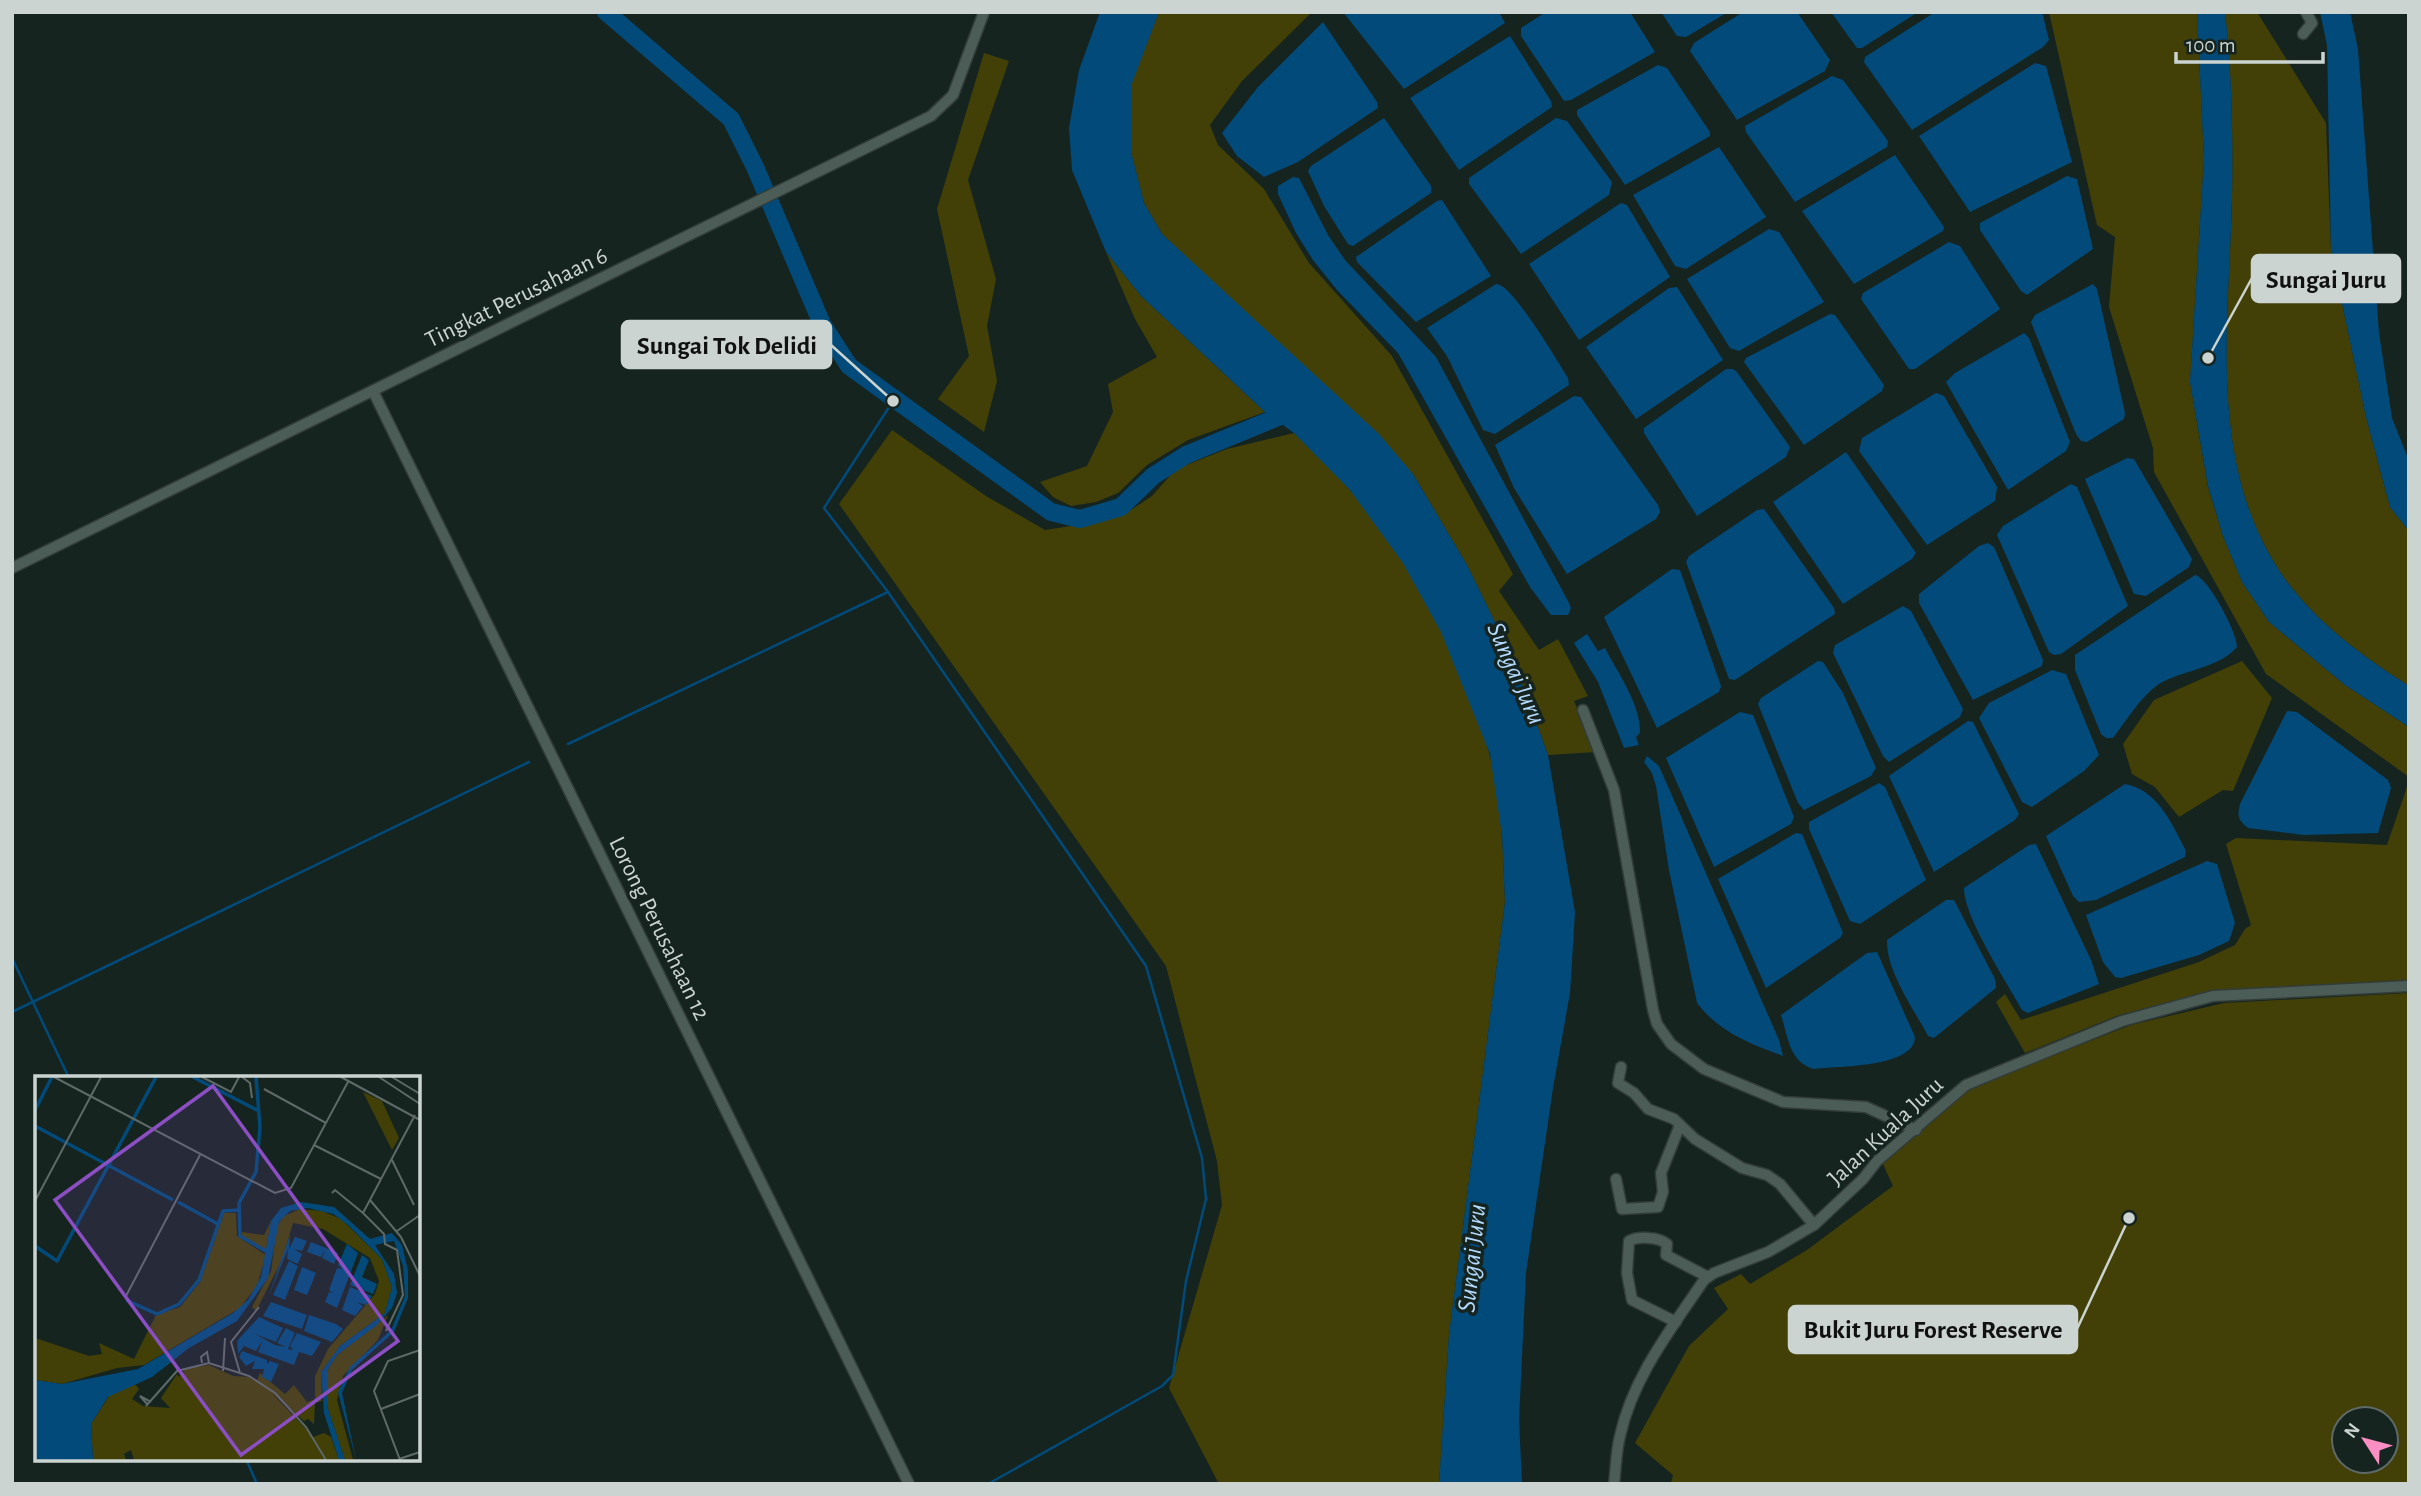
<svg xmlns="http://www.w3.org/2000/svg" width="2421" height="1496" font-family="'Alegreya Sans',sans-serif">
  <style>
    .green { fill: #424007; fill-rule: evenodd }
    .water { fill: #014a79 }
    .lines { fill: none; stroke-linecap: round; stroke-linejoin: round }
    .stream { stroke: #014a79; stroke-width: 2.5 }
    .river { stroke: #014a79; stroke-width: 18 }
    .minor-casing { stroke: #323d3a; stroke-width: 13 }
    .minor { stroke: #4c5c57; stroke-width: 10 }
    .labels { text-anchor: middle; stroke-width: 7; stroke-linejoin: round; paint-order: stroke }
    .street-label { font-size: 24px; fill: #cbd4d1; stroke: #162420 }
    .water-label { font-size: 26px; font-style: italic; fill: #b3d9fc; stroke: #162420 }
    .inset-river { fill: none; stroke: #014a79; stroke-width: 3.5 }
    .inset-road { fill: none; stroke: #5e6a67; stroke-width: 2 }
    .view { fill: #8b4ec3; fill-opacity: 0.15; stroke: #8b4ec3; stroke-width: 3.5 }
    .inset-edge { fill: none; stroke: #cbd4d1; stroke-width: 3.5 }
    .leader { fill: none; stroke: #cbd4d1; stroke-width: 2.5 }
    .callout-dot { fill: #cbd4d1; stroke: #162420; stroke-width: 2.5 }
    .callout { fill: #cbd4d1; stroke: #cbd4d1; stroke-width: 2.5 }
    .callout-label { font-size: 26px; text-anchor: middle; font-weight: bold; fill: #111 }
  </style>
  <rect width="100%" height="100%" fill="#162420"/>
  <!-- green -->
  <g class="green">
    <polygon points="1159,12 1312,12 1242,81 1210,125 1218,145 1264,189 1309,263 1392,356 1513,574 1499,591 1539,650 1558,639 1588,696 1574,701 1596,752 1548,755 1513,659 1467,565 1413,474 1162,234 1144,203 1131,152 1130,86"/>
    <polygon points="2049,12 2197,12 2204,159 2190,382 2208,487 2223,536 2242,582 2269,622 2345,685 2409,727 2409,777 2266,674 2154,472 2153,448 2109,307 2115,237 2097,225"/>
    <path d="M2225,12H2257L2326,123L2331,251L2366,417L2390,507L2409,531V686C2362,656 2318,624 2285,579C2206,468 2229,325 2232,198C2233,136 2232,74 2225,12Z"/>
    <polygon points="984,53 1009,61 968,180 996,279 987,326 997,381 984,432 938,399 969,356 937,209"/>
    <polygon points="1106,252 1141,296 1265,412 1188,440 1147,465 1118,493 1096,502 1071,506 1053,497 1040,482 1087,466 1113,412 1108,384 1157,357 1135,319"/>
    <path d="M892,430L986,496L1045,530L1097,522L1125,514L1152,496L1176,469L1227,449L1294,433C1313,452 1333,470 1350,490C1411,561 1466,663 1489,753C1502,801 1503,853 1505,902L1449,1335L1439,1484H1219L1169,1388L1222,1205L1217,1161L1166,966L839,504Z"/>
    <polygon points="2242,661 2272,698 2233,791 2223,790 2179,817 2155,787 2132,774 2123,744 2154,700"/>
    <polygon points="2409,781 2409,980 2211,991 2119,1015 2025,1053 1996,1002 2005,994 2021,1020 2199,962 2235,945 2245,929 2251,925 2226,844 2236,838 2387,845"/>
    <path d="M2409,993V1484H1671L1673,1475L1635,1443L1689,1346L1728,1309L1714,1288L1741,1274L1750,1284L1807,1250L1893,1186L1883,1164L1972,1087L2131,1025L2224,1003ZM2344,1419H2386V1461H2344Z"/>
  </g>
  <!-- water -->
  <g class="water">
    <polygon points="1100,12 1159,12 1131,86 1131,152 1144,203 1162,234 1379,434 1413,474 1467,565 1513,659 1548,755 1575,912 1570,993 1553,1088 1526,1273 1519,1419 1522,1484 1439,1484 1449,1335 1505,902 1502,835 1490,754 1441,632 1403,563 1350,490 1294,433 1265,412 1141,296 1106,252 1072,170 1069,128 1079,70"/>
    <polygon points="1343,12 1499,12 1505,23 1404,89"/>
    <polygon points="1546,12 1630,12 1655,52 1571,100 1564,101 1521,36 1521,28"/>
    <polygon points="1661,12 1728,12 1686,37 1677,36"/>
    <polygon points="1743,12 1797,12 1830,60 1825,71 1737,120 1690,51 1694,43"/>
    <polygon points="1831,12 1918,12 1862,48 1857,48"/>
    <polygon points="1935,12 2042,12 2049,40 2043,47 1912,130 1864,62 1865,57"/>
    <path d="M2197,12H2225C2232,74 2233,136 2232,198C2229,325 2206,468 2285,579C2318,624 2362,656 2409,686V727L2345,685L2269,622L2242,582L2223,536L2208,486L2190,382L2204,159Z"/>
    <polygon points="2320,12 2350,12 2358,49 2379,333 2392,418 2409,461 2409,531 2390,507 2366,417 2331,251 2327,45"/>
    <polygon points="1323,22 1377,102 1378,108 1298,162 1264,177 1237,156 1222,133 1258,87"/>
    <polygon points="1510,36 1551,101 1552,107 1459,170 1410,98"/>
    <polygon points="2035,63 2046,66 2072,162 1970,212 1919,136"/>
    <polygon points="1658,65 1667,68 1710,132 1710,136 1625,185 1577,115 1577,110"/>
    <polygon points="1832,76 1843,80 1888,141 1887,147 1795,202 1746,132 1745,126"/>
    <polygon points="1384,118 1431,186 1431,193 1353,246 1348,244 1324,206 1308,171 1311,166"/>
    <polygon points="1556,118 1567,121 1612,182 1609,195 1521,254 1469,184 1469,178"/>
    <polygon points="1719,147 1766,217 1686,269 1675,266 1633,195"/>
    <polygon points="1895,155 1944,227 1943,231 1854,284 1802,211"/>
    <polygon points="2067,176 2077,179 2093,249 2027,295 2021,291 1980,230 1980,223"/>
    <polygon points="1293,177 1299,178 1328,235 1345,260 1436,357 1568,601 1571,608 1568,615 1551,615 1530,587 1398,353 1337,290 1313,260 1296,233 1278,194 1278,186"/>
    <polygon points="1442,200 1491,276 1416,322 1357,262 1356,257 1437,201"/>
    <polygon points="1621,203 1627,205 1670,277 1579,340 1529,264"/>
    <polygon points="1769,229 1779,232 1824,302 1739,351 1730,348 1687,279"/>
    <polygon points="1949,242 1960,246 2000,309 1915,369 1909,369 1861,299 1863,293"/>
    <path d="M1496,284C1512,283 1558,362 1568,378L1569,385L1495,434L1483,430L1447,356L1427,328Z"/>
    <polygon points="2093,284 2097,289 2125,413 2124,419 2087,442 2081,441 2076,434 2031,322 2035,315"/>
    <polygon points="1677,287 1723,360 1636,419 1586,347 1669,288"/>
    <polygon points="1830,314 1835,315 1884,385 1882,391 1804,445 1744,362 1746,358"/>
    <polygon points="2024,333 2029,338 2070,442 2066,451 2008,490 1946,382 1955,373"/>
    <polygon points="1726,369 1733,369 1737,372 1790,447 1786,457 1697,516 1644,433 1644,428"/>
    <polygon points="1936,393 1944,396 1997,487 1995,501 1927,545 1859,451 1862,438"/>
    <polygon points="1574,396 1581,397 1658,505 1660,512 1656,519 1567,574 1514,488 1495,445"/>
    <polygon points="1846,452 1916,553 1912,559 1843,604 1773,502"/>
    <polygon points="2127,458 2134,459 2192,559 2189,567 2146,596 2134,594 2085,479"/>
    <polygon points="2071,484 2077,487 2128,606 2061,654 2054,655 2049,652 1997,535 2003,526"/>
    <polygon points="1764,509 1834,608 1835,614 1735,680 1729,679 1686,562 1689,556 1757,510"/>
    <polygon points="1988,543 1994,547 2043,660 2042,666 1973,700 1919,603 1919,594 1979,546"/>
    <polygon points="1672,569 1680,570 1721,686 1719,692 1657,728 1604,617"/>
    <path d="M2195,575C2208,577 2238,634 2237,647C2220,668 2182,670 2159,684C2140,697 2127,720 2113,738H2106L2101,734L2075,670V655Z"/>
    <polygon points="1903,606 1911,611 1963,709 1960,717 1889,762 1883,756 1833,653 1835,645"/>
    <path d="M1587,634L1598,651L1605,648C1618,673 1641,705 1640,733L1636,737L1639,745L1624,748L1598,682L1574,643Z"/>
    <polygon points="1818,661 1823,662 1843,693 1876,768 1871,776 1804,810 1798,803 1758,704 1761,698"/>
    <polygon points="2052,670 2066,674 2099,755 2084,771 2032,807 2022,802 1979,718 1989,703"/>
    <path d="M2287,711L2297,712L2388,780L2391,788L2378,833L2304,835L2248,828C2238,820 2237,816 2240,804Z"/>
    <polygon points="1740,712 1753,715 1794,817 1791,824 1714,867 1666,758"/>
    <polygon points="1968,721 1973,722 2019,814 2015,820 1934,872 1889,776"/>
    <path d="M1647,756L1659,766L1779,1040L1783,1056C1749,1043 1720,1033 1697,1003L1669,870L1656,786L1652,773L1644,762Z"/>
    <polygon points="1879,783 1885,787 1926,880 1860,924 1850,921 1809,829 1809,822"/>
    <path d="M2125,784C2158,790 2172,824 2186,851L2185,857L2096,900L2079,902L2073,896L2046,836Z"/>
    <polygon points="1796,833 1802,834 1843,933 1840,938 1766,988 1718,879"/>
    <path d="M2036,844L2091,960L2099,984L2028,1013L2022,1010C2007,982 1964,918 1964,888L2029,845Z"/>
    <polygon points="2207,861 2217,864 2235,923 2229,941 2199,955 2121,978 2115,977 2103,962 2086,915"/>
    <path d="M1946,900H1954L1995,979L1996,988L1934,1038L1928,1036C1914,1009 1886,971 1887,940Z"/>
    <path d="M1877,952L1915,1037C1914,1068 1837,1066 1813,1069C1789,1061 1788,1037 1781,1015L1867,953Z"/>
  </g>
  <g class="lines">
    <!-- stream -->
    <g class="stream">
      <polyline points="893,401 824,508 888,592 1146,966 1202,1158 1206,1199 1186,1281 1173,1375 1162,1386 988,1484"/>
      <polyline points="568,744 888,592"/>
      <polyline points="12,958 69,1078"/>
      <polyline points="12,1012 529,762"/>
      <polyline points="246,1459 257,1484"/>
    </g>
    <!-- river -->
    <polyline class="river" points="606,12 731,119 755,167 822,324 849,366 1051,512 1080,519 1121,507 1153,476 1186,455 1295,410"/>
    <defs>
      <g id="minor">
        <polyline points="2303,34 2312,23 2306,12"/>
        <polyline points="373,391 909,1484"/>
        <polyline points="12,568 931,116 953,95 984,12"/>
        <polyline points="1583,710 1614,790 1653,1010 1657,1024 1671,1044 1704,1069 1783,1102 1866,1107 1916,1130"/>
        <polyline points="1621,1067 1618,1083 1634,1093 1648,1109 1674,1119 1695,1139 1742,1168 1767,1175 1780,1184 1814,1225"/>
        <polyline points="1616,1179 1622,1209 1658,1207 1663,1192 1661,1173 1680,1125"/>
        <path d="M1676,1322L1632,1300L1627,1273L1629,1241C1638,1236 1659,1237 1667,1244L1666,1255L1708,1277"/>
        <path d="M1614,1484C1616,1468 1616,1451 1620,1436C1633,1377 1671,1329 1704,1280L1714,1273L1768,1252L1814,1225L1863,1179L1877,1161L1966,1085L1995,1073L2122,1021L2213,996L2409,986"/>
      </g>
    </defs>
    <!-- minor casing -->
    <use href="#minor" class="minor-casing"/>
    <!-- minor -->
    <use href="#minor" class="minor"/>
  </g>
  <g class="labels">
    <!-- street labels -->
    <g class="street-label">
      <text transform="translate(516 297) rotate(-26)" y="8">Tingkat Perusahaan 6</text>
      <text transform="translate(660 928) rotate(64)" y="8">Lorong Perusahaan 12</text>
      <text transform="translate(1885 1131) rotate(-43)" y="8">Jalan Kuala Juru</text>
    </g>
    <!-- water labels -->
    <g class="water-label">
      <text transform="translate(1517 673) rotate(66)" y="9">Sungai Juru</text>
      <text transform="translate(1471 1258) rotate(-84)" y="9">Sungai Juru</text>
    </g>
  </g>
  <!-- overview -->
  <g transform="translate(35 1076)">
    <rect width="385" height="385" fill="#162420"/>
    <path d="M328,16L347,25L364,62L357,74ZM265,133L287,135L306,143L347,183L357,211L350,237L305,270L286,296L287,325L280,327L279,348L273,343L269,345L222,304L225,297L250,318L259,309L272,326L280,323V300L293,273L340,218L344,205L335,182L288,153L258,147L247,184L221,235L217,231L236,195L242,150L249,140ZM189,137H201L202,160L231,179L222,210L205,232L109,289L82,292L27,308L0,304V262L54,280L67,278L64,267L99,283L121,239L145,231L165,206ZM236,145L231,174L207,161V156L229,159ZM353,239L343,264L308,300L302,324L318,384H310L292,330V295L302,279ZM174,289L198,300L214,301L233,313L272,354L290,384H99L96,374L89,378L91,384H58L56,348L76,317L100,308L104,313L97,323L108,330L135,332L126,322L142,298L144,301L151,292ZM289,357L296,361L304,384H292L278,361Z" fill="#424007"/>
    <path d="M266,126L299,131L335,163L357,157L367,169L373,195V222L359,256L317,294L307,317L321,384L303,316L315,291L356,254L370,220L368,190L359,165L340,169L359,198L362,217L357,232L342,249L302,279L292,295V330L310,384H304L289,337L286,296L305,270L350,237L357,211L347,183L313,149L298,138L273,132L255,135L244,146L233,202L202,245L154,272L117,301L73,321L56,348L58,384H0V304L27,308L103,293L198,237L213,224L226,201L236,145L246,132ZM255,159L254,173L260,161L272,165L267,175L259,173L267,178L263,188L252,183L253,173L233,222ZM276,166L303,177L299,188L287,182L290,174L286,181L272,176ZM312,168L323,177L302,232L290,226L294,216L298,217L294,214L302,192L307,193L303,189ZM327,179L334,184L327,201L342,208L338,218L315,209ZM254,185L263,190L250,224L238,219ZM267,191L281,197L272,219L259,214ZM315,211L337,220L331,229L322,226L328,230L320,240L307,234ZM236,226L272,239L267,253L228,240ZM274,239L301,248L308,253L297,266L269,255ZM224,241L248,252L241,266L220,258L240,269L251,271L242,267L251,252L260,257L253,273L258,274L255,270L262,257L286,266L277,280L264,276L259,289L223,276L228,264L221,275L209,270L203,278L202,265ZM207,275L232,284V288L235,285L244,288L236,306L227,301L229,293H217L220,285L211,290L204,281Z" fill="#014a79"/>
    <path class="inset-river" d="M158,1L224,35M221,1L225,51L221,96L204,127L205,160L234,177M0,34L17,1M0,50L138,124M143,126L183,148M0,170L22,185L121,1M91,224L122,238L144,228L164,204L188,135L204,134"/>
    <path class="inset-road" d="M19,1L240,117L256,112L314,4M167,1L196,16L204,1M207,1L215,7L217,22M306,1L385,44M344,1L385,28M357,1L385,18M229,13L291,47M279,69L346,103M357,84L379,129M297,117L300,114L328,137L349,158L350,168L362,174L368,219L351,255M335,124L366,161L385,200M0,125L66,1M328,137L380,39M362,155L385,139M91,220L165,79M167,287L166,281L172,276L174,287M188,295L190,262M205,297L196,266L224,231M112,328L105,320L116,326M111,330L142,295L174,287L214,300L240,317L271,351L291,384M346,333L385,318M364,383L385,376M365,384L339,315L353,285L385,274"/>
    <path class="view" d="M178,10L363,265L206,379L20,124Z"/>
    <rect width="385" height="385" class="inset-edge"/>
  </g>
  <!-- callouts -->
  <path class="leader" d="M2208 358L2252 278M893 401L831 345M2129 1218L2077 1329"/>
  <g class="callout-dot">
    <circle cx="2208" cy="358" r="7"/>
    <circle cx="893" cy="401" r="7"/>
    <circle cx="2129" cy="1218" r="7"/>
  </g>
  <g class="callout">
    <rect x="2252" y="255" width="148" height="47" rx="7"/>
    <rect x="622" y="321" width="209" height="47" rx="7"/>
    <rect x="1789" y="1306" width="288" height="47" rx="7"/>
  </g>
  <g class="callout-label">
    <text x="2326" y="288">Sungai Juru</text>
    <text x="727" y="354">Sungai Tok Delidi</text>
    <text x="1933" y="1338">Bukit Juru Forest Reserve</text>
  </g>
  <!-- border -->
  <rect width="2421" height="1496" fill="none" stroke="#cbd4d1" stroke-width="28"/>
  <!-- north arrow -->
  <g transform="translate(2365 1440) rotate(306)"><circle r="33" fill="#162420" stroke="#5e6a67" stroke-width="2"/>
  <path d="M0-5L12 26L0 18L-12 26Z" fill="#fb8fc4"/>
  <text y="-10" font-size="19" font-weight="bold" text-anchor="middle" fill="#cbd4d1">N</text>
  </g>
  <!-- scale -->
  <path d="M2176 52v10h147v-10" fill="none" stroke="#cbd4d1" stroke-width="3.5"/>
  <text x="2186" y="52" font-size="21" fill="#cbd4d1" stroke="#162420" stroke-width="5" paint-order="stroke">100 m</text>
</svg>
